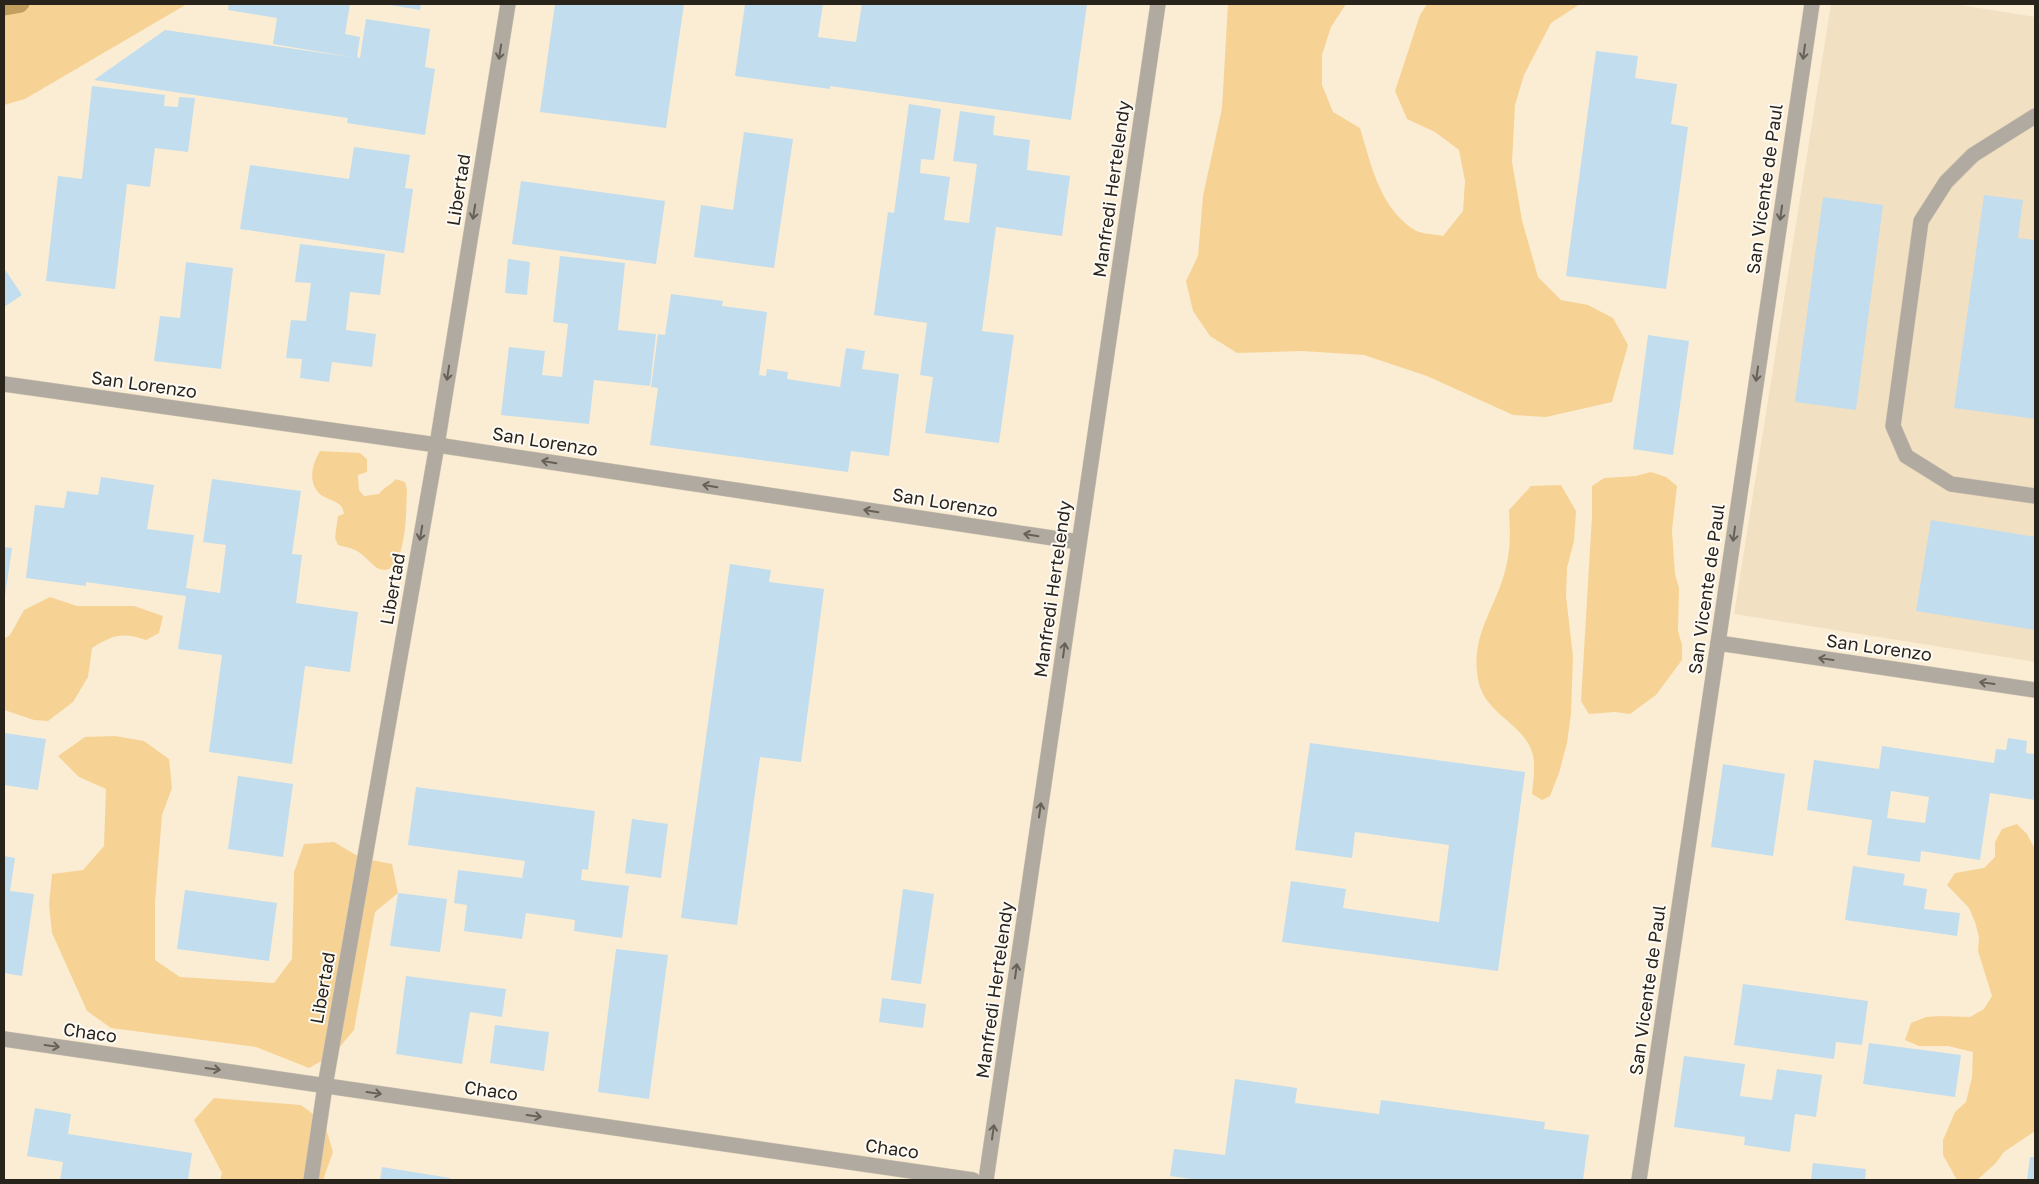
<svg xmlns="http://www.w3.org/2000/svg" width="2039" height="1184" font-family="'Golos Text',sans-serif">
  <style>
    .built { fill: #f2e0c2 }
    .green { fill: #f6d395 }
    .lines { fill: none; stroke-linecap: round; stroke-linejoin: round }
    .stream { stroke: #c29e5f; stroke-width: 11 }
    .building { fill: #c2dded; fill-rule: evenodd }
    .minor-casing { stroke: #d5c9b3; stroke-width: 16 }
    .minor { stroke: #b0aaa0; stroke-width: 15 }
    .oneway { stroke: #666057 }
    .labels { text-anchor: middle; stroke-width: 4; stroke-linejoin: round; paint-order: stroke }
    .street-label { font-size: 18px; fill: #29241b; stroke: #fefbf6 }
  </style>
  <rect width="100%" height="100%" fill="#fbedd4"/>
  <!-- built -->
  <polygon class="built" points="1831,4 1954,4 2035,17 2035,662 1734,614"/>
  <!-- green -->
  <g class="green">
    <polygon points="4,4 187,4 25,99 4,105"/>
    <path d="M1228,4H1346L1331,27L1322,55V85L1333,112L1360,128C1371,164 1379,206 1413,229C1420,234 1434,234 1443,236L1463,211L1465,181L1459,150L1435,132L1407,119L1395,91L1420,15L1427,4H1580L1551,23L1524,75L1515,105L1512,162L1522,220L1538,277L1561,300L1588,305L1613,318L1628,345L1612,402L1546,417L1513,415L1427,376L1364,355L1301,351L1237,353L1210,336L1193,311L1186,281L1198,256L1203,196L1222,108Z"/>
    <path d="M320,451L360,453L367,459V472L358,475L359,490L364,496L379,494C384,487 390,486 396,479L405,482L407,490C406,505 408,583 377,568C371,564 366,557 360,553C354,548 345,547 338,545L335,538L338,516L344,514C342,500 331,502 321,495C307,484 312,464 320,451Z"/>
    <polygon points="1651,472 1666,477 1677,486 1672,530 1675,574 1679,588 1678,631 1682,645 1682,660 1656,695 1630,714 1615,712 1589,714 1581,701 1592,516 1592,486 1604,478 1636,476"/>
    <path d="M1561,485L1576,511L1574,541L1567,568L1566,596L1573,656L1571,714L1567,743L1559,773L1550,796L1542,800L1532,794C1533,784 1536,762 1532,752C1523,724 1487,714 1479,684C1468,636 1496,610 1506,567C1511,548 1510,529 1509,510L1531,486Z"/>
    <path d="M50,597L77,606H134L163,616L159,633L146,640C122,632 113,635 92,648L88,677L73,702L48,721L34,720L4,710V639L10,635L24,610Z"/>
    <polygon points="115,736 144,741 169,759 172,788 162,815 155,902 155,960 180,977 274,983 292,959 294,872 304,844 334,842 361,858 392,864 398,893 375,912 354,1030 334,1054 309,1068 256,1047 111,1028 87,1011 52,933 49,905 52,874 83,870 104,846 106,789 79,777 58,756 85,737"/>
    <polygon points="2017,824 2027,834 2035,849 2035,1131 2004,1152 1995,1164 1977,1180 1957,1180 1943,1155 1943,1140 1955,1112 1966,1102 1972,1077 1973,1052 1948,1046 1919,1046 1905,1040 1911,1023 1926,1017 1940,1016 1970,1017 1984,1009 1992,996 1978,951 1979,937 1975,922 1969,908 1947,885 1955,873 1984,868 1995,857 1995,842 2002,829"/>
    <polygon points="214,1098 301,1105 324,1122 333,1152 323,1180 220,1180 222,1173 194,1120"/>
  </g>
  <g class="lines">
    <!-- stream -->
    <polyline class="stream" points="4,10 21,7 24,4"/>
  </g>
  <!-- building -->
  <g class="building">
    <polygon points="229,4 350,4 345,34 360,37 357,57 360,58 366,19 430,29 425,67 435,69 425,135 347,123 348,118 94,80 165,30 357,58 273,44 277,18 228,10"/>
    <polygon points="384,4 421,4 420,10"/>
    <polygon points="555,4 684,4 666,128 540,112"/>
    <polygon points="745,4 823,4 818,37 856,42 862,4 1087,4 1071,120 830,86 830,89 735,76"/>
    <polygon points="1596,51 1638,56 1635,78 1677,84 1671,124 1688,127 1666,289 1566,276"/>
    <polygon points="92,86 165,95 164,106 178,107 179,97 195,98 188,152 155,148 150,187 127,184 115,289 46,281 58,176 82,179"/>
    <polygon points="909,104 941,109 934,160 921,159 920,173 950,177 944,220 969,223 977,164 953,161 960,111 995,116 993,135 1030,140 1027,170 1070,176 1062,236 996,227 982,331 1014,335 999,443 925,433 933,377 920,375 927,323 874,315 888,212 894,213"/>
    <polygon points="744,132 793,139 774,268 694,257 701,205 733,210"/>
    <polygon points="354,147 410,155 405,188 413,189 404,253 240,229 250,165 349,179"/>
    <polygon points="521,181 665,201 656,264 512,244"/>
    <polygon points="1984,195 2023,200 2018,238 2035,240 2035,419 1954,408"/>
    <polygon points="1823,197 1883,205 1856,410 1795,402"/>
    <polygon points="300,244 385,254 380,295 350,292 346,330 376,334 372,367 332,362 329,382 300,378 302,359 286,358 291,320 306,321 311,283 295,282"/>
    <polygon points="560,256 625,263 618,330 656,334 650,386 594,380 589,424 501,415 509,347 545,351 542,375 562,377 568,324 553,322"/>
    <polygon points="508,259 530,262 527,295 505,293"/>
    <polygon points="186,262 233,268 221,369 154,361 160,316 180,318"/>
    <polygon points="4,268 22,295 4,307"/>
    <polygon points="671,294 723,301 722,306 767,312 759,375 766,376 767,369 788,372 787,379 840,387 846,348 865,351 862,369 899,374 889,456 851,451 848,472 650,445 658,388 651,387 658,334 665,335"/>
    <polygon points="1648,335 1689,341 1673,455 1633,449"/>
    <polygon points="101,477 154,485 147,529 194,535 186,588 220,593 226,545 203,542 212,479 301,491 292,554 302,555 296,603 358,612 350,672 305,666 292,764 209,752 222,655 178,649 186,596 86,582 86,586 26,578 35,505 64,508 67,491 98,495"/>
    <polygon points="1931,520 2035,537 2035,630 1916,611"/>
    <polygon points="4,547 12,548 5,596 4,596"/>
    <polygon points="730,564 771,570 769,582 824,589 801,762 760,757 737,925 681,918"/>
    <polygon points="4,733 46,739 38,790 4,785"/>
    <path d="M2008,738L2027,741L2026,753L2035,754V800L1990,793L1980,860L1921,851L1920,862L1867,855L1872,820L1807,810L1814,760L1879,769L1882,746L1994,763L1996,749L2006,750ZM1891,791L1929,797L1925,823L1887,818Z"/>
    <polygon points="1310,743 1525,772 1498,971 1282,942 1291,881 1346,889 1343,908 1439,922 1449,845 1355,832 1352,858 1295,850"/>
    <polygon points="1723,764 1785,774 1773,856 1711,847"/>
    <polygon points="238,776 293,784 283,857 228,849"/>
    <polygon points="416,787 595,811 588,870 582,869 581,880 629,886 622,938 574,931 575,920 526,913 522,939 464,931 467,905 454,903 458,870 522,878 525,861 408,845"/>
    <polygon points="632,819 668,824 661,878 625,873"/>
    <polygon points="4,856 15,858 10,891 34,894 22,976 4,973"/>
    <polygon points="1853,866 1905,874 1903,885 1927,889 1924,909 1960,913 1957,936 1845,920"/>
    <polygon points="903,889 934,894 921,984 891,980"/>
    <polygon points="185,890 277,903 269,961 177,949"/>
    <polygon points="398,893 447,899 440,952 390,946"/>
    <polygon points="616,949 668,955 649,1099 598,1092"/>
    <polygon points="406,976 506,989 502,1017 470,1012 462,1064 396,1054"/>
    <polygon points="1743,984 1868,1001 1862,1045 1836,1042 1834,1059 1734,1045"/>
    <polygon points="882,998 926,1004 923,1028 879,1022"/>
    <polygon points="495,1025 549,1032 544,1071 490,1063"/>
    <polygon points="1869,1043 1961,1055 1955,1097 1863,1084"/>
    <polygon points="1684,1056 1745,1064 1740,1096 1772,1100 1777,1069 1822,1075 1816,1117 1795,1114 1790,1152 1744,1145 1745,1137 1674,1127"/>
    <polygon points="1235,1079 1297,1088 1295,1103 1379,1114 1381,1100 1545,1122 1544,1129 1589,1135 1583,1180 1199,1180 1170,1176 1174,1149 1225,1155"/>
    <polygon points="35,1108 71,1114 68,1134 192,1153 188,1180 60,1180 63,1162 27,1156"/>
    <polygon points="2030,1157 2035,1157 2035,1180 2027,1180"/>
    <polygon points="1813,1163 1866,1169 1865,1180 1811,1180"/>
    <polygon points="382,1167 450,1178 450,1180 380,1180"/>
  </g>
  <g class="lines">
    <defs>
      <g id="minor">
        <polyline points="2035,116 1973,155 1946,182 1921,221 1893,426 1906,456 1951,484 2035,496"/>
        <polyline points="4,384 437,445 1079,542"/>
        <polyline points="1718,643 2035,690"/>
        <polyline points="4,1039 973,1180"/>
        <polyline points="311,1180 325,1086 437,445 508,4"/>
        <polyline points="986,1180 1158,4"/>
        <polyline points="1639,1180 1812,4"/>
      </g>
    </defs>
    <!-- minor casing -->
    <use href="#minor" class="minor-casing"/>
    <!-- minor -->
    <use href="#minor" class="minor"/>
  </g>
  <!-- one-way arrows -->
  <defs><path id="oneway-shaft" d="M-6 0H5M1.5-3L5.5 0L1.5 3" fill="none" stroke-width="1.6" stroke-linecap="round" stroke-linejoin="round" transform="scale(1.25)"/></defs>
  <g class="oneway">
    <use href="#oneway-shaft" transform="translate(500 52) rotate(99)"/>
    <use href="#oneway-shaft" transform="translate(1804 52) rotate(98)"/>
    <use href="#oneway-shaft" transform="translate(474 212) rotate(99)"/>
    <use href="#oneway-shaft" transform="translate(1781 213) rotate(98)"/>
    <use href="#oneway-shaft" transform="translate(448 373) rotate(99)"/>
    <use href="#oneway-shaft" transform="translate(1757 374) rotate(98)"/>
    <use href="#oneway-shaft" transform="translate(549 462) rotate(-171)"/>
    <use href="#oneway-shaft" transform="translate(710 486) rotate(-171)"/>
    <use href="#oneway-shaft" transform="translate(871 511) rotate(-171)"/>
    <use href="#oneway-shaft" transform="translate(421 533) rotate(100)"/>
    <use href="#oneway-shaft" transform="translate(1734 534) rotate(98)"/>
    <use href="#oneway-shaft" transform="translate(1031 535) rotate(-171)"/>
    <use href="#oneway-shaft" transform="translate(1064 650) rotate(-82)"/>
    <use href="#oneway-shaft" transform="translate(1826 659) rotate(-172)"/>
    <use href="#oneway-shaft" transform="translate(1987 683) rotate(-172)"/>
    <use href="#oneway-shaft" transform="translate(1040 810) rotate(-82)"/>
    <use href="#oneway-shaft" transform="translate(1016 971) rotate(-82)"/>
    <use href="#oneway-shaft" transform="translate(52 1046) rotate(8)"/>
    <use href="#oneway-shaft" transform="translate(213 1069) rotate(8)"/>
    <use href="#oneway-shaft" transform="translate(374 1093) rotate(8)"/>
    <use href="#oneway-shaft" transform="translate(534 1116) rotate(8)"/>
    <use href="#oneway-shaft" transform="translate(993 1132) rotate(-82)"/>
  </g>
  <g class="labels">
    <!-- street labels -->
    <g class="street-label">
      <text transform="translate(1112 189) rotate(-82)" y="6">Manfredi Hertelendy</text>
      <text transform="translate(1765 189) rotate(-82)" y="6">San Vicente de Paul</text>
      <text transform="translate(459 190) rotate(-81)" y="6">Libertad</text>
      <text transform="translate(144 385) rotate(8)" y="6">San Lorenzo</text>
      <text transform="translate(545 442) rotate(9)" y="6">San Lorenzo</text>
      <text transform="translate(945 503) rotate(9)" y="6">San Lorenzo</text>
      <text transform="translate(393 589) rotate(-80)" y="6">Libertad</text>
      <text transform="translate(1053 589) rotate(-82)" y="6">Manfredi Hertelendy</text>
      <text transform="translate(1707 589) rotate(-82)" y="6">San Vicente de Paul</text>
      <text transform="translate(1879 648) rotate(8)" y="6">San Lorenzo</text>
      <text transform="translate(323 988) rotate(-80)" y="6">Libertad</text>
      <text transform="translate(995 990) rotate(-82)" y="6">Manfredi Hertelendy</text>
      <text transform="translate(1648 990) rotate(-82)" y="6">San Vicente de Paul</text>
      <text transform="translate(90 1033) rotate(8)" y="6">Chaco</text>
      <text transform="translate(491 1091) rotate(8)" y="6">Chaco</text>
      <text transform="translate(892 1149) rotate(8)" y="6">Chaco</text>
    </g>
  </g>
  <!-- border -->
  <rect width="2039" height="1184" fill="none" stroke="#29241b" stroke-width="10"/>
</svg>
